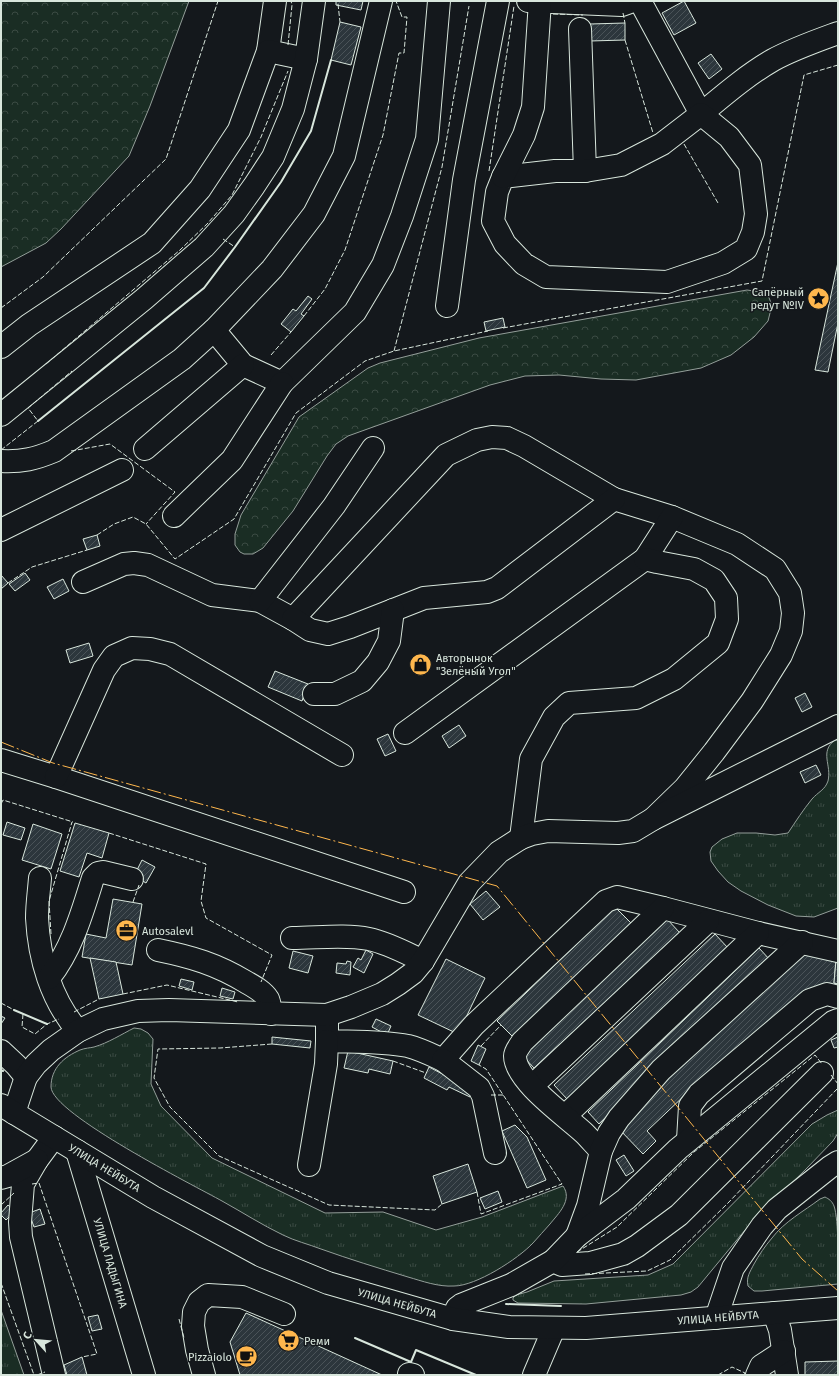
<svg xmlns="http://www.w3.org/2000/svg" width="839" height="1376" font-family="'Fira Sans',sans-serif">
  <style>
    .grass { fill: url(#grass-tufts); stroke: #939e99 }
    .forest { fill: url(#forest-crowns); stroke: #939e99 }
    .building { fill: url(#building-hatch); stroke: #d8e6dc }
    .lines { fill: none; stroke-linecap: round; stroke-linejoin: round }
    .minor-casing { stroke: #d8e6dc; stroke-width: 24 }
    .major-casing { stroke: #d8e6dc; stroke-width: 24 }
    .minor { stroke: #14181c; stroke-width: 22 }
    .major { stroke: #14181c; stroke-width: 22 }
    .fence { stroke: #d8e6dc; stroke-width: 1; stroke-dasharray: 5 2; stroke-linecap: butt }
    .wall { stroke: #d8e6dc; stroke-width: 2 }
    .power { stroke: #ffb74d; stroke-width: 1; stroke-dasharray: 14 3 2 3; stroke-linecap: butt }
    .labels { text-anchor: middle; stroke-width: 3; stroke-linejoin: round; paint-order: stroke }
    .poi-label { font-size: 11px; fill: #d8e6dc; stroke: #14181c; text-anchor: start }
    .street-label { font-size: 11px; fill: #d8e6dc; stroke: #14181c }
  </style>
  <defs>
    <pattern id="grass-tufts" width="24" height="20" patternUnits="userSpaceOnUse"><rect width="24" height="20" fill="#1a2d24"/><path d="M3 7l-1-3M5 7V3M7 7l1-3M15 17l-1-3M17 17v-4M19 17l1-3" fill="none" stroke="#3b4b43"/></pattern>
    <pattern id="forest-crowns" width="20" height="18" patternUnits="userSpaceOnUse"><rect width="20" height="18" fill="#1a2d24"/><path d="M2 6a3 3 0 1 1 6 0M12 15a3 3 0 1 1 6 0" fill="none" stroke="#3b4b43"/></pattern>
    <pattern id="building-hatch" width="6" height="6" patternUnits="userSpaceOnUse"><rect width="6" height="6" fill="#2c363c"/><path d="M-1 1l2-2M0 6l6-6M5 7l2-2" fill="none" stroke="#4a5358"/></pattern>
  </defs>
  <rect width="100%" height="100%" fill="#14181c"/>
  <!-- grass -->
  <g class="grass">
    <path d="M835,740H838V908L814,917L796,916L768,905L741,891L728,882L718,871L711,861L710,852L712,847L722,839L737,833H756L775,835L788,833C796,821 803,810 812,799C818,792 825,790 828,781C832,765 819,752 835,740Z"/>
    <path d="M134,1028L141,1029L148,1033L153,1039L151,1084L161,1106L212,1158L325,1213L383,1212L436,1230L482,1217L563,1186C573,1200 558,1214 550,1224C544,1230 539,1237 533,1243C518,1259 476,1286 454,1286C438,1287 422,1281 408,1277C378,1268 349,1259 321,1249C308,1244 295,1241 283,1235C262,1225 242,1212 222,1201C195,1186 52,1114 51,1087C51,1068 64,1057 80,1050C85,1048 90,1048 94,1047C108,1043 122,1034 134,1028Z"/>
    <polygon points="838,1110 838,1133 833,1141 806,1169 750,1224 698,1287 691,1292 681,1295 586,1304 518,1303 513,1300 513,1298 516,1295 527,1292 554,1281 648,1275 673,1264 812,1124 827,1115"/>
    <path d="M825,1197C829,1199 832,1201 834,1206C839,1220 838,1266 838,1284L762,1291H754L748,1286C746,1277 750,1272 754,1264C759,1255 765,1246 772,1238C784,1222 804,1211 820,1199Z"/>
    <polygon points="1,1310 24,1375 1,1375"/>
  </g>
  <!-- forest -->
  <g class="forest">
    <polygon points="1,1 189,1 150,106 129,156 61,229 46,243 1,267"/>
    <polygon points="747,290 767,293 772,305 768,321 754,337 731,355 701,368 636,380 601,379 559,375 525,376 490,385 348,436 336,444 327,456 293,511 263,548 253,554 244,554 240,552 235,545 235,534 241,515 299,417 368,368 380,363 479,338"/>
  </g>
  <!-- building -->
  <g class="building">
    <polygon points="336,1 363,1 361,10 336,5"/>
    <polygon points="684,1 696,23 674,35 662,13"/>
    <polygon points="340,22 361,27 351,65 331,60"/>
    <polygon points="625,23 625,40 590,41 590,24"/>
    <polygon points="711,54 722,69 709,79 698,63"/>
    <polygon points="838,262 838,323 828,372 815,370"/>
    <polygon points="308,296 312,299 301,314 304,316 291,332 281,324 293,309 296,311"/>
    <polygon points="503,318 505,327 486,331 484,322"/>
    <polygon points="97,535 100,546 87,550 83,539"/>
    <polygon points="25,573 30,580 15,591 9,584"/>
    <polygon points="1,575 8,583 1,589"/>
    <polygon points="63,579 69,591 54,599 47,587"/>
    <polygon points="89,643 93,656 70,663 66,650"/>
    <polygon points="275,671 308,684 302,701 268,687"/>
    <polygon points="805,693 812,707 802,712 795,698"/>
    <polygon points="459,725 466,736 449,748 442,736"/>
    <polygon points="388,734 396,751 385,756 377,739"/>
    <polygon points="816,765 821,775 805,783 800,772"/>
    <polygon points="7,822 25,828 21,840 3,835"/>
    <polygon points="75,823 109,833 102,858 87,853 79,877 60,871"/>
    <polygon points="33,824 62,834 51,869 22,860"/>
    <polygon points="142,860 155,867 146,883 134,876"/>
    <polygon points="486,891 500,907 483,920 470,904"/>
    <polygon points="113,899 142,904 132,965 82,957 86,934 106,938"/>
    <polygon points="615,907 631,923 513,1037 497,1021"/>
    <polygon points="667,919 680,933 534,1068 521,1054"/>
    <polygon points="715,934 728,948 567,1099 554,1085"/>
    <polygon points="759,948 770,960 599,1124 588,1112"/>
    <polygon points="366,950 373,954 364,973 353,967 358,958 361,960"/>
    <polygon points="293,951 313,956 308,973 289,968"/>
    <polygon points="801,952 836,960 834,983 838,984 838,1007 819,1002 686,1094 647,1131 656,1141 643,1154 619,1129 668,1075"/>
    <polygon points="90,958 116,962 123,994 99,999"/>
    <polygon points="446,959 485,978 458,1034 418,1015"/>
    <polygon points="836,960 838,960 838,984 834,983"/>
    <polygon points="347,961 351,962 350,975 336,973 337,963 346,964"/>
    <polygon points="181,979 194,982 192,990 179,986"/>
    <polygon points="222,988 235,992 233,999 220,996"/>
    <polygon points="1,1016 5,1018 1,1024"/>
    <polygon points="376,1019 391,1026 387,1035 372,1027"/>
    <polygon points="272,1037 311,1041 310,1048 272,1044"/>
    <polygon points="838,1037 838,1047 834,1048 831,1040"/>
    <polygon points="478,1045 486,1049 479,1065 471,1061"/>
    <polygon points="348,1051 393,1061 390,1074 369,1069 368,1073 344,1068"/>
    <polygon points="429,1067 473,1090 470,1097 449,1087 447,1090 424,1078"/>
    <polygon points="515,1125 527,1137 546,1180 527,1188 502,1131"/>
    <polygon points="624,1155 634,1171 626,1176 616,1160"/>
    <polygon points="468,1164 477,1192 442,1204 433,1176"/>
    <polygon points="498,1191 502,1202 485,1209 480,1198"/>
    <polygon points="8,1205 15,1211 6,1220 1,1215 1,1213"/>
    <polygon points="40,1209 45,1224 34,1227 29,1213"/>
    <polygon points="246,1313 382,1375 240,1375 230,1342"/>
    <polygon points="98,1315 102,1329 92,1331 88,1317"/>
    <polygon points="82,1357 87,1375 67,1375 64,1365"/>
    <polygon points="838,1361 838,1375 805,1375 805,1362"/>
  </g>
  <g class="lines">
    <defs>
      <g id="minor">
        <polyline points="528,1 622,5 633,1"/>
        <path d="M640,1L701,114C724,95 747,75 773,60C793,49 816,41 838,33"/>
        <polyline points="580,29 585,171"/>
        <polyline points="268,51 275,1"/>
        <polygon points="701,114 729,137 750,165 756,214 753,232 746,249 723,263 667,282 546,277 524,264 505,244 493,221 497,192 503,177 555,171 585,171 621,165 662,144"/>
        <polyline points="503,177 524,135 533,107 540,1"/>
        <polyline points="447,306 464,180 498,1"/>
        <polyline points="214,330 243,365 282,383 355,312 383,265 402,216 427,139 439,1"/>
        <polyline points="1,347 29,325 152,243 200,189 239,130 268,51 306,59"/>
        <polyline points="1,415 144,299 204,247 234,214 254,186 273,157 293,109 306,59 314,1"/>
        <polyline points="145,449 243,365"/>
        <path d="M1,461C22,462 35,459 54,451L182,359L214,330L272,269L314,214L344,156L381,1"/>
        <polyline points="174,516 232,460 282,383"/>
        <polyline points="1,530 122,470"/>
        <polyline points="83,582 124,564 134,563 148,565 212,595 260,601 293,619 446,455 477,440 492,437 507,438 524,446 614,499 672,517 737,544 775,569 790,593 793,613 791,631 781,655 752,701 714,752 685,788 653,819"/>
        <polyline points="260,601 334,506 373,448"/>
        <polyline points="293,619 310,630 328,634 350,627 424,598 487,592 497,588 614,499"/>
        <polyline points="314,694 335,694 362,681 378,662 389,641 393,610"/>
        <polyline points="405,733 645,559 672,517"/>
        <polyline points="1,760 56,777 404,892"/>
        <polyline points="56,777 104,670 114,656 132,648 150,649 170,654 342,755"/>
        <polyline points="521,838 531,759 554,717 569,703 636,698 674,679 718,643 727,619 726,598 714,580 694,569 657,562 645,559"/>
        <path d="M40,878C39,891 37,904 37,918C39,958 51,1000 78,1031"/>
        <path d="M292,938C317,938 345,934 369,939C388,943 406,953 423,961"/>
        <path d="M158,950C192,957 216,964 246,982C253,986 263,991 268,999C270,1003 270,1009 271,1014"/>
        <path d="M49,978C72,949 82,913 93,878L98,873L103,872L132,879"/>
        <path d="M327,1015V1041C354,1042 382,1041 408,1046C420,1049 432,1055 443,1060L474,1025L606,901L617,897L663,908L758,933L838,951"/>
        <polyline points="1,1051 16,1065 26,1077"/>
        <polyline points="443,1060 479,1088 483,1096 495,1153"/>
        <polyline points="532,1086 708,921"/>
        <polyline points="14,1113 26,1077 36,1064 51,1050 78,1031 103,1019 138,1011 169,1010 327,1015 351,1007 382,994 398,984 413,973 423,961 469,883 499,852 521,838 532,834 548,831 618,833 633,831 653,819 838,726"/>
        <polyline points="565,1116 758,933"/>
        <polyline points="54,1137 37,1160 23,1184 20,1222 21,1237 54,1375"/>
        <polyline points="688,1140 690,1106 699,1094 810,1000 827,994 838,997"/>
        <path id="s1" d="M77,1151L144,1375"/>
        <path d="M601,1151C595,1145 590,1139 584,1133C567,1117 515,1081 515,1056C515,1051 520,1046 522,1042L663,908"/>
        <polyline points="309,1165 326,1064 327,1041"/>
        <polyline points="1,1178 8,1176 37,1160"/>
        <polyline points="577,1236 588,1206 601,1151 609,1133 619,1118 661,1070 802,942"/>
        <polyline points="553,1261 562,1265 590,1263 623,1254 637,1246 679,1215 822,1073"/>
        <polyline points="774,1313 780,1330 787,1375"/>
        <polyline points="716,1318 733,1268 762,1226 777,1209 830,1167 838,1162"/>
        <polyline points="453,1319 457,1308 461,1305 511,1285 553,1261 577,1236 626,1199 678,1149 833,1022 838,1020"/>
        <polyline points="409,1374 413,1375"/>
        <polyline points="204,1375 197,1350 193,1326 194,1312 199,1302 208,1295 242,1297 284,1314"/>
        <polyline points="534,1375 554,1328"/>
        <polyline points="757,1375 761,1366 784,1351"/>
      </g>
      <g id="major">
        <path id="s2" d="M1,1105L153,1197L262,1256L328,1283L453,1319L509,1327L586,1328L838,1308"/>
      </g>
    </defs>
    <!-- minor casing -->
    <use href="#minor" class="minor-casing"/>
    <!-- major casing -->
    <use href="#major" class="major-casing"/>
    <!-- minor -->
    <use href="#minor" class="minor"/>
    <!-- major -->
    <use href="#major" class="major"/>
    <!-- fence -->
    <g class="fence">
      <polyline points="338,4 340,22"/>
      <polyline points="623,13 625,23"/>
      <polyline points="553,14 583,15"/>
      <polyline points="625,40 653,133"/>
      <polyline points="288,45 292,5 291,1"/>
      <polyline points="684,144 718,203"/>
      <polyline points="489,171 514,6"/>
      <polyline points="223,239 235,247"/>
      <polyline points="1,308 43,277 166,159 218,1"/>
      <polyline points="304,316 325,289 345,250 383,135 399,53 404,53 407,17 402,17 396,1"/>
      <polyline points="503,328 762,281 804,75 838,65"/>
      <polyline points="394,351 442,167 469,6"/>
      <polyline points="271,355 291,332"/>
      <polyline points="46,364 180,250 208,223 232,195 261,137 288,71"/>
      <polyline points="1,450 38,421 28,408 72,371"/>
      <polyline points="71,451 110,444 175,492 146,524"/>
      <polyline points="97,535 114,524 133,517 146,524 175,559 234,519 296,413 365,361 394,351 488,331"/>
      <polyline points="8,583 32,567 87,550"/>
      <polyline points="1,804 3,800 73,822"/>
      <polyline points="109,833 206,864 201,901 206,918 272,955 261,982"/>
      <polyline points="133,902 139,885"/>
      <polyline points="51,934 49,901 72,822"/>
      <polyline points="123,994 167,985 238,1002"/>
      <polyline points="1,1003 14,1010"/>
      <polyline points="74,1012 99,999"/>
      <polyline points="23,1014 22,1027 35,1034 47,1024 59,1019"/>
      <polyline points="272,1044 220,1048 158,1049 154,1078 170,1107 219,1156 329,1205 435,1210 442,1204"/>
      <polyline points="481,1046 501,1025"/>
      <polyline points="393,1061 426,1073"/>
      <polyline points="831,1075 838,1084"/>
      <polyline points="491,1095 503,1095"/>
      <polyline points="32,1184 39,1183 97,1354 82,1357"/>
      <polyline points="477,1192 481,1214 562,1184 486,1069 479,1065"/>
      <polyline points="1,1205 14,1193"/>
      <polyline points="577,1252 617,1227 694,1152 815,1055 822,1064"/>
      <polyline points="585,1274 647,1271 670,1260 728,1203 838,1088"/>
      <polyline points="1,1283 34,1375"/>
      <polyline points="179,1319 184,1338"/>
      <polyline points="37,1375 45,1372"/>
      <polyline points="718,1375 732,1367 745,1373 744,1375"/>
    </g>
    <!-- wall -->
    <g class="wall">
      <polyline points="38,421 204,288 235,247 281,182 311,131 331,60"/>
      <polyline points="14,1010 47,1024"/>
      <polyline points="1,1070 3,1071"/>
      <polyline points="506,1304 561,1306"/>
      <polyline points="355,1338 411,1362 416,1350 476,1375"/>
    </g>
    <!-- power -->
    <polyline class="power" points="1,742 53,763 497,886 802,1259 838,1291"/>
  </g>
  <!-- icons -->
  <defs>
    <symbol id="sight-disc" viewBox="-11 -11 22 22"><circle r="9.5" fill="#ffb74d" stroke="#14181c"/><path d="M0-6L1.8-2.2L6-1.7L2.9 1.2L3.7 5.4L0 3.3L-3.7 5.4L-2.9 1.2L-6-1.7L-1.8-2.2Z" fill="#111"/></symbol>
    <symbol id="shop-disc" viewBox="-11 -11 22 22"><circle r="9.5" fill="#ffb74d" stroke="#14181c"/><path d="M-5-2.5h2.3a2.7 3.5 0 0 1 5.4 0H5L5.5 6h-11ZM-1.5-2.5h3a1.5 2.3 0 0 0-3 0Z" fill="#111"/></symbol>
    <symbol id="office-disc" viewBox="-11 -11 22 22"><circle r="9.5" fill="#ffb74d" stroke="#14181c"/><path d="M-6-3h4V-5.5h4V-3h4V5H-6ZM-1-4.5V-3h2v-1.5ZM-6 0V1H6V0Z" fill="#111"/></symbol>
    <symbol id="supermarket-disc" viewBox="-11 -11 22 22"><circle r="9.5" fill="#ffb74d" stroke="#14181c"/><path d="M-6-5.5h2.5l.6 2H6L4.5 2H-2.5L-4.4-4H-6ZM-1.5 3.2a1.3 1.3 0 1 0 .1 0ZM3 3.2a1.3 1.3 0 1 0 .1 0Z" fill="#111"/></symbol>
    <symbol id="cafe-disc" viewBox="-11 -11 22 22"><circle r="9.5" fill="#ffb74d" stroke="#14181c"/><path d="M-5.5-4.5H6V0H3Q3 3.5 0 3.5H-2.5Q-5.5 3.5-5.5 0ZM3-3.2v2h1.7v-2ZM-6 4.5H4V6H-6Z" fill="#111"/></symbol>
  </defs>
  <g fill-rule="evenodd">
    <use href="#sight-disc" x="806" y="286" width="25" height="25"/>
    <use href="#shop-disc" x="408" y="652" width="25" height="25"/>
    <use href="#office-disc" x="114" y="918" width="25" height="25"/>
    <use href="#supermarket-disc" x="276" y="1328" width="25" height="25"/>
    <use href="#cafe-disc" x="234" y="1344" width="25" height="25"/>
  </g>
  <g class="labels">
    <!-- poi labels -->
    <g class="poi-label">
      <text x="804" y="296" text-anchor="end">Сапёрный<tspan x="804" dy="13">редут №IV</tspan></text>
      <text x="436" y="662">Авторынок<tspan x="436" dy="13">"Зелёный Угол"</tspan></text>
      <text x="142" y="935">Autosalevl</text>
      <text x="304" y="1345">Реми</text>
      <text x="232" y="1361" text-anchor="end">Pizzaiolo</text>
    </g>
    <!-- street labels -->
    <g class="street-label">
      <text dy="4" stroke="none"><textPath href="#s2" startOffset="121">УЛИЦА НЕЙБУТА</textPath></text>
      <text dy="4" stroke="none"><textPath href="#s1" startOffset="117">УЛИЦА ЛАДЫГИНА</textPath></text>
      <text dy="4" stroke="none"><textPath href="#s2" startOffset="445">УЛИЦА НЕЙБУТА</textPath></text>
      <text dy="4" stroke="none"><textPath href="#s2" startOffset="769">УЛИЦА НЕЙБУТА</textPath></text>
    </g>
  </g>
  <!-- border -->
  <rect width="839" height="1376" fill="none" stroke="#d8e6dc" stroke-width="4"/>
  <!-- north arrow -->
  <g transform="translate(36 1340) rotate(297)" stroke="#14181c" stroke-width="3" paint-order="stroke">
  <path d="M0-3L7 15L0 10L-7 15Z" fill="#d8e6dc"/>
  <text y="-6" font-size="11" font-weight="bold" text-anchor="middle" fill="#d8e6dc">С</text>
  </g>
</svg>
